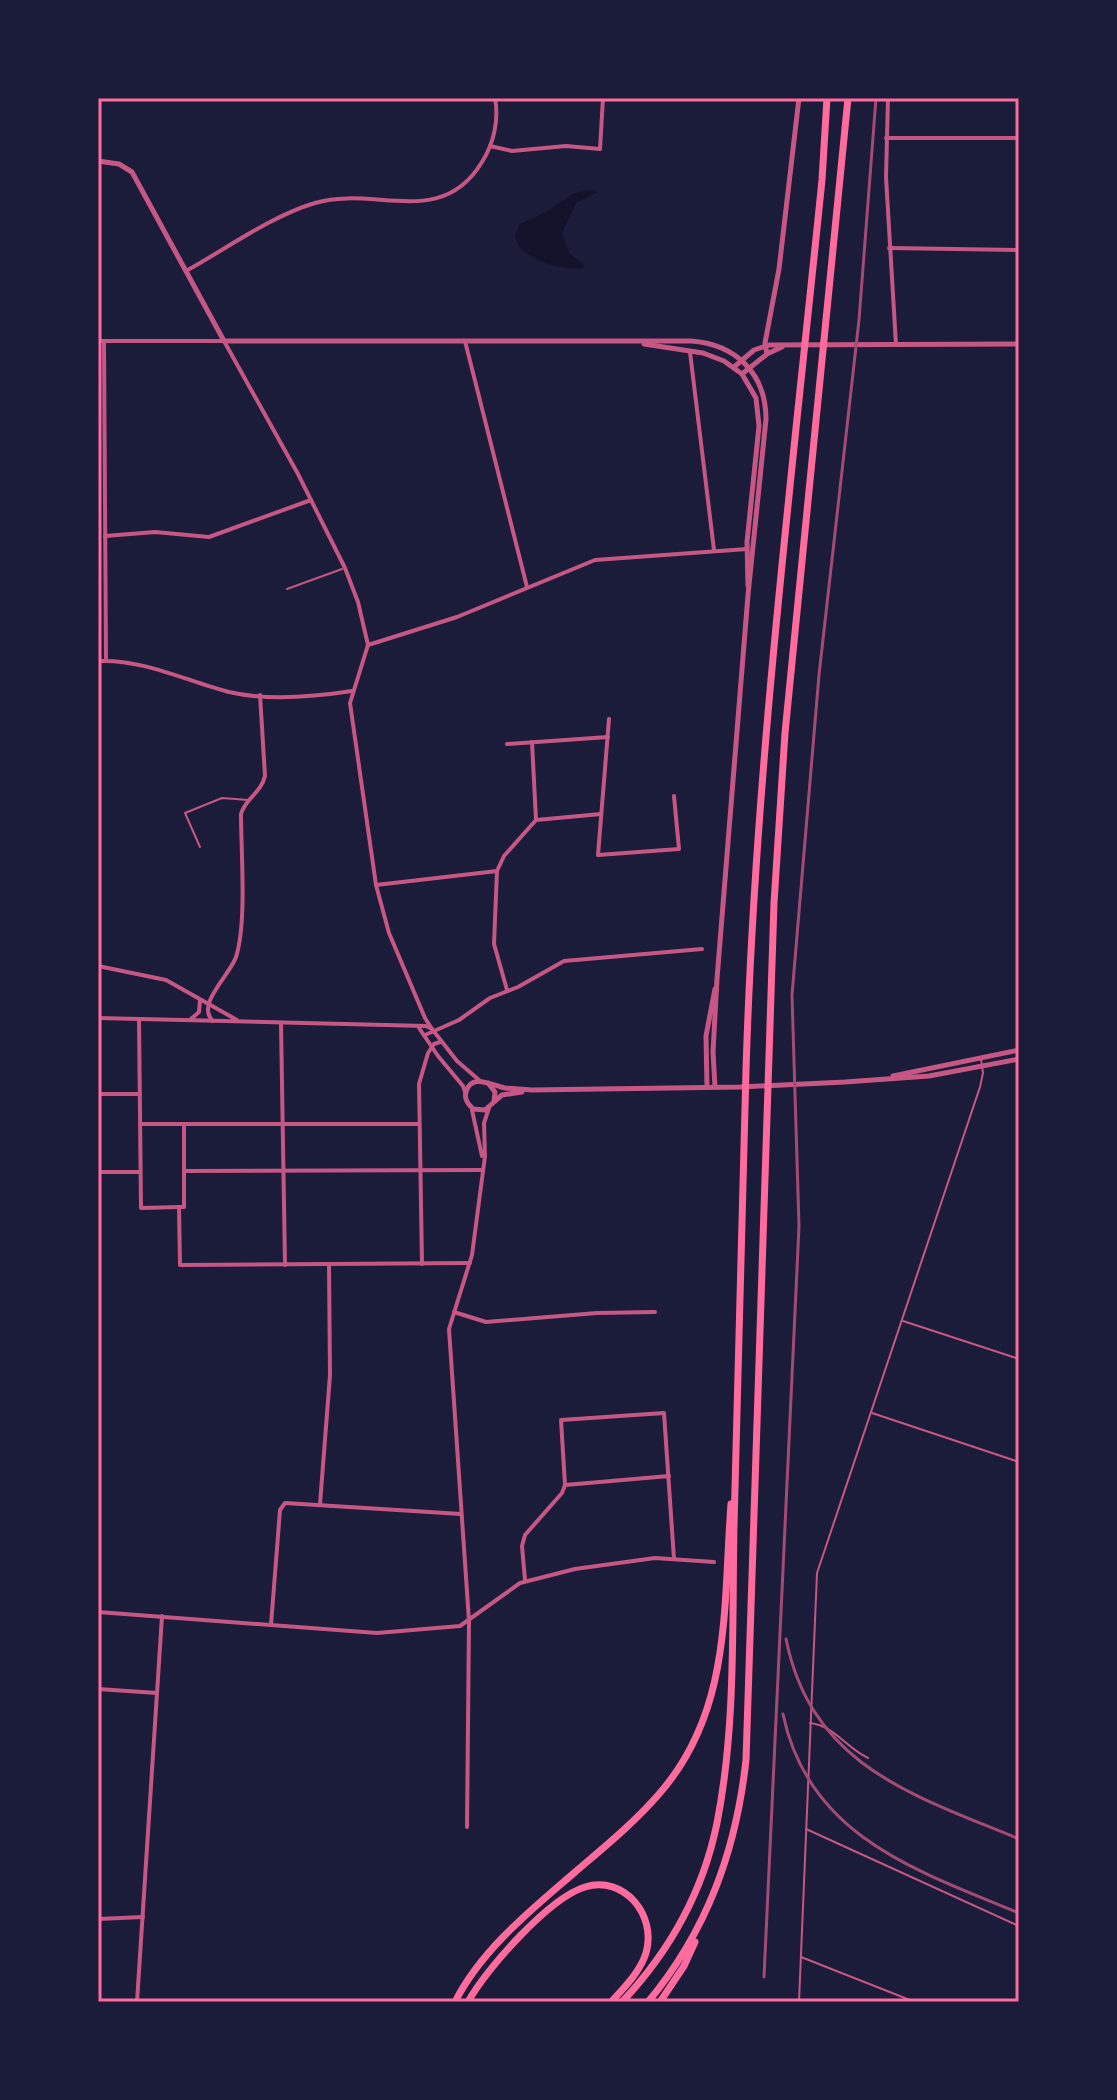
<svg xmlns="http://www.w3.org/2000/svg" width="1117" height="2100" font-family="'PT Sans Narrow',sans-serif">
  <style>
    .water { fill: #12122b }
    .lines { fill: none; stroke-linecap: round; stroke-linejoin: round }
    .service { stroke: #c65784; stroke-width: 2 }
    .minor { stroke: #c65784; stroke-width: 4 }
    .tertiary { stroke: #c65784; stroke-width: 5 }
    .motorway { stroke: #ff6b9d; stroke-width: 7 }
    .rail { stroke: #a44b75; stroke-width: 3 }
    .neatline { fill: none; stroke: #ff6b9d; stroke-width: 3 }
  </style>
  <rect width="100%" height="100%" fill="#1b1b3a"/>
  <!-- water -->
  <path class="water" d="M583,191L594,190L598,192L576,203L562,233L569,253L584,265L583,269C561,269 519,261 515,235L520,224L546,212L572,194Z"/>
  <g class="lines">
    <!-- service -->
    <g class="service">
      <polyline points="287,589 342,569"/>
      <polyline points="200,847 185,813 222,798 248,800"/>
      <polyline points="903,1321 1019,1359"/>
      <polyline points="872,1413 1019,1462"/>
      <path d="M810,1723C835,1726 846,1748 868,1758"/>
      <polyline points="806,1829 1019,1926"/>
      <polyline points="801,1957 915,2002"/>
      <polyline points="799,2002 817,1573 980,1087 983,1073 981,1059"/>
    </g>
    <!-- minor -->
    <g class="minor">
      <polyline points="888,98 886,177 896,345"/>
      <polyline points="886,138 1019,138"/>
      <polyline points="490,146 512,151 566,146 600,149 603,98"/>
      <polyline points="889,248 1019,250"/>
      <path d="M186,271C226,249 271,216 315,203C374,185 441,230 482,162C494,143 499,120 495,98"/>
      <polyline points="98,341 224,341 298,474 345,568 358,602 368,645 350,703 376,885 389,933 425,1018 432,1029"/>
      <polyline points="465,341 527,587"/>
      <polyline points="104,342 106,660"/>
      <polyline points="690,352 714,550"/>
      <polyline points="105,536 155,532 209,537 311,500"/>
      <polyline points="368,645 457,617 595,560 747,549"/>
      <path d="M98,661C144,659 186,681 229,692C268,701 313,697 352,691"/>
      <polyline points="609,719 598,855 679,849 674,796"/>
      <polyline points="507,744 608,737"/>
      <polyline points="536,820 601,814"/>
      <polyline points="497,871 494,944 507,990"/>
      <polyline points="376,885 497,871 504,856 536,820 532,742"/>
      <polyline points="98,966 166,980 237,1020"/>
      <polyline points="98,1018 426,1026 432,1029 457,1061 479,1080"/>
      <polyline points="191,1019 199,1012 200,1000"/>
      <polyline points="139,1020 141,1208 179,1207"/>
      <path d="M213,1021C195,1005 230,975 236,957C247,922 241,853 241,814C245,799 261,793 265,776L260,695"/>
      <polyline points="281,1023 285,1265"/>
      <polyline points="419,1028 438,1056 463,1086 465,1092"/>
      <polyline points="425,1035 459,1020 490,998 518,987 564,961 702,949"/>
      <polyline points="98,1094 140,1094"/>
      <polyline points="472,1110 482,1156"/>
      <polyline points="140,1124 184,1124 184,1207 179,1207"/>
      <polyline points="184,1124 419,1124"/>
      <polyline points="184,1171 483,1170"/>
      <polyline points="98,1172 140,1172"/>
      <polyline points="179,1207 180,1265 470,1263"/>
      <polyline points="422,1264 419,1084 428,1053 434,1044 440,1042"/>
      <polyline points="454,1312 486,1322 597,1313 655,1312"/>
      <polyline points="565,1485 561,1420 664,1413 674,1559"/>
      <polyline points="320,1504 330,1375 329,1264"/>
      <polyline points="525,1580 522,1546 525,1535 562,1493 565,1485 669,1476"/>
      <polyline points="98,1612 377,1633 460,1626 520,1583 575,1569 655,1558 714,1562"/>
      <polyline points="271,1625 280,1510 285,1503 461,1514"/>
      <polyline points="98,1689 157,1693"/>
      <polyline points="467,1827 469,1621 449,1329 472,1255 485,1156 484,1123 489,1108"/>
      <polyline points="98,1919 143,1917"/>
      <polyline points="137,2002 162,1616"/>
    </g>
    <!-- tertiary -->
    <g class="tertiary">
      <path d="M98,161L119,164L132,172L224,341H691C735,344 766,373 766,419L748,595L717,979L713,1052L715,1087"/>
      <polyline points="644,344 703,353 724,361 742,374 756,398 759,426 747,542 748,586"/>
      <polyline points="767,354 765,343 779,269 799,98"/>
      <polyline points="734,367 754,350 769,345 1019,344"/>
      <polyline points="742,374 767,354 782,347"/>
      <polyline points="893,1076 1019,1050"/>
      <path d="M488,1083L495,1092L494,1102L485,1110L473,1109C468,1104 464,1099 466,1092C471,1072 493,1086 505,1088C514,1089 523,1089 531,1090L740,1087L845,1082L929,1076L1019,1059"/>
      <polyline points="707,1087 706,1036 715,989"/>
      <polyline points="495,1101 502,1095 522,1092"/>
    </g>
    <!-- motorway -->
    <g class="motorway">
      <path d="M455,2002C481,1950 531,1910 574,1873C603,1848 634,1823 659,1794C732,1711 723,1607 731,1504"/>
      <path d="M468,2002C486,1969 549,1898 585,1887C624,1875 657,1915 646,1953C640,1972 624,1988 611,2002"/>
      <path d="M622,2002C669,1952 703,1892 717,1823C736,1727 732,1625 734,1526C738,1374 742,1222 746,1070C755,772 792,476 822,180L827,98"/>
      <path d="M648,2002C707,1931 736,1851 746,1760L774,903L785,733L848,98"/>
      <polyline points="660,2002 684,1966 695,1942"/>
    </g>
    <!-- rail -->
    <g class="rail">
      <path d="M786,1639C812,1767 914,1795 1019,1839"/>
      <path d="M783,1714C808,1836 917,1871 1019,1913"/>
      <polyline points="764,1977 799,1226 792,995 819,675 859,320 876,98"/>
    </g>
  </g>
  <!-- border -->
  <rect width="1117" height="2100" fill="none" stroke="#1b1b3a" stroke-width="200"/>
  <rect x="100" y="100" width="917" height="1900" class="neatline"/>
</svg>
